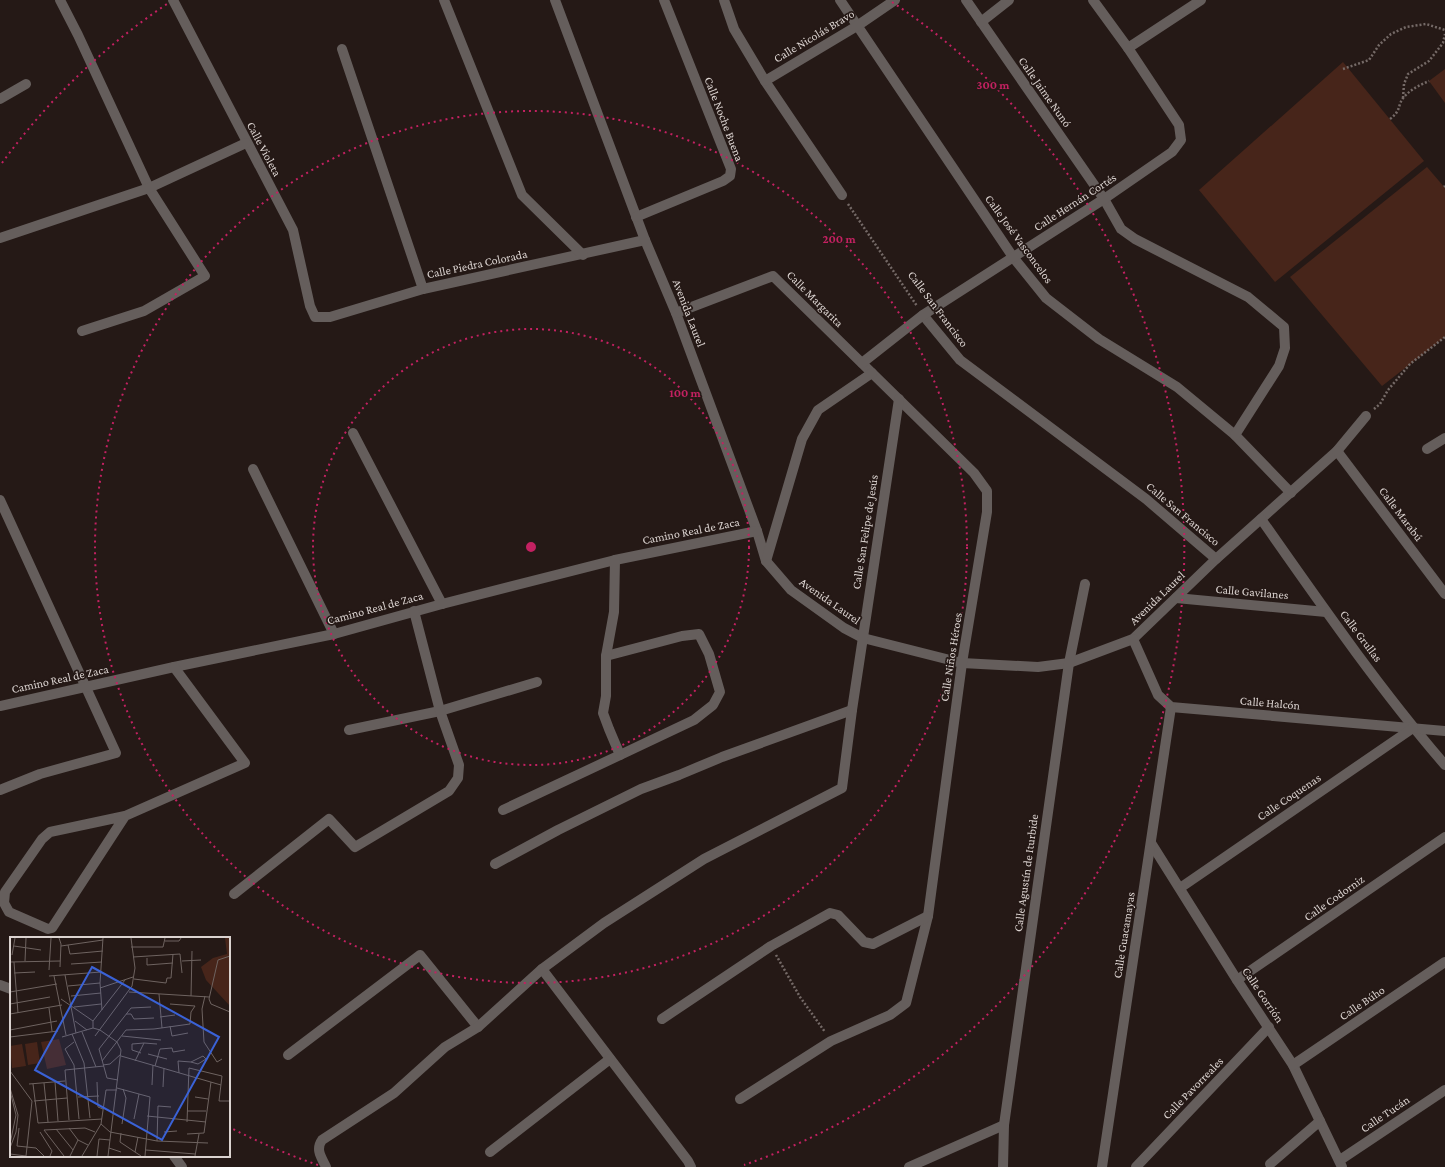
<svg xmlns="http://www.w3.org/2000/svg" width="1445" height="1167" font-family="'Crimson Pro',serif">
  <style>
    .green { fill: #47251a }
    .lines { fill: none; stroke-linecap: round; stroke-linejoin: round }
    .path { stroke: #756a67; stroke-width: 2.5; stroke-dasharray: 2 2; stroke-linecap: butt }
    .minor { stroke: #655e5c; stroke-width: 10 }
    .ring { fill: none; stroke: #c32161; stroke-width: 2; stroke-dasharray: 2 4 }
    .labels { text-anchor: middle; stroke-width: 3.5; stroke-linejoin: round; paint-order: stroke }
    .street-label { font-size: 12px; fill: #dbd3d0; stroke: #251916 }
    .inset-road { fill: none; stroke: #6e6360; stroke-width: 1 }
    .view { fill: #3a62d7; fill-opacity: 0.15; stroke: #3a62d7; stroke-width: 2 }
    .inset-edge { fill: none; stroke: #dbd3d0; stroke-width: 2 }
    .centre { fill: #c32161; stroke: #251916; stroke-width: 2 }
    .ring-label { font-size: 12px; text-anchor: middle; font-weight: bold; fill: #c32161; stroke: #251916; stroke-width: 3.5; stroke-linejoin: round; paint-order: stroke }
  </style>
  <rect width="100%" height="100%" fill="#251916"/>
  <!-- green -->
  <g class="green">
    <polygon points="1343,62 1424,161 1275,282 1199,190"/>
    <polygon points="1445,69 1445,103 1429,81"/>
    <polygon points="1427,167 1445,188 1445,337 1382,386 1290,277"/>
  </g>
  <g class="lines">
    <!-- path -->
    <g class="path">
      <polyline points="1343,69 1369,60 1379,45 1391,34 1406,27 1426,24 1445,30"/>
      <polyline points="1403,98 1404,84 1408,74 1429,61 1443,43 1445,34"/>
      <path d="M1390,119C1402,110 1397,105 1404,97C1411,89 1420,85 1429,81"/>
      <polyline points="1444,187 1445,186"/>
      <polyline points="848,204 917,306"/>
      <polyline points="1374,409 1380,404 1388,390 1410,364 1445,337"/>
      <polyline points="776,955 800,997 825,1032"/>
    </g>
    <!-- minor -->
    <g class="minor">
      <polyline points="60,0 78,35 149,188 205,276 144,311 82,331"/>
      <polyline points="173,0 293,230 310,306 315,317 330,317 423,289 645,240"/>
      <polyline points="444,0 522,195 583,255"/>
      <polyline points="555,0 645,240 676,313 757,531 766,561 791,590 844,628 863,638 962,663 1038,667 1069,663 1133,639 1216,559 1337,451 1366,416"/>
      <polyline points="724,0 734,29 765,81 842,195"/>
      <polyline points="840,0 1013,257 1046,298 1099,339 1177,387 1235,435 1291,493"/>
      <polyline points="966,0 1104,199 1121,229 1135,239 1248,297 1284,327 1285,348 1279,366 1235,435"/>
      <polyline points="981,22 1009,0"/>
      <polyline points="1128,48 1201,0"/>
      <polyline points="342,49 423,289"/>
      <polyline points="765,81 857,26 895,0"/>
      <polyline points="0,99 26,84"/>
      <polyline points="636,217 723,181 730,176 731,169 664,0"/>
      <polyline points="0,238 149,188 246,143"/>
      <polyline points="676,313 773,276 974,473 987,491 987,512 962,663 928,916 906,1003 890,1015 831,1041 740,1099"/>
      <polyline points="923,315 960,360 1146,499 1216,559"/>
      <polyline points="862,363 923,315 1104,199 1172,152 1181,140 1179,125 1128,48 1093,0"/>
      <polyline points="353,433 442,604"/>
      <polyline points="1427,449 1445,438"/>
      <polyline points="1337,451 1445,594"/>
      <polyline points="253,469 334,634"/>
      <polyline points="0,500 116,753 40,774 0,790"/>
      <path d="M1261,519C1320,603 1378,687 1445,765"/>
      <polyline points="766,561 802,439 818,410 872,373"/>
      <polyline points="1176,598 1326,612"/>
      <polyline points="1133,639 1158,695 1171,707 1445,731"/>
      <polyline points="606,656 682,636 699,634 709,654 720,692 713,705 694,720 620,755"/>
      <polyline points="0,706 174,667 334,634 442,604 615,560 757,531"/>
      <polyline points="349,730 440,711 537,682"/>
      <polyline points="503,810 620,755 609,729 603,713 606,696 606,656 614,612 615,560"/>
      <polyline points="125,816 50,832 42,839 5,892 4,903 9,912 48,929 52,928 125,816 245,763 174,667"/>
      <polyline points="1151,843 1237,980 1293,1065 1342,1167"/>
      <polyline points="495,864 558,830 641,789 679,775 722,757 852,710"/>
      <polyline points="1180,888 1413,728"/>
      <polyline points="234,894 329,819 355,847 449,791 458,778 459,765 440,711 414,611"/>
      <polyline points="542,969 688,1161 691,1167"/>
      <polyline points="1237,980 1445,837"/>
      <polyline points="0,985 11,989"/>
      <polyline points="662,1019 771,946 830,913 838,915 864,942 873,944 928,916"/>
      <polyline points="288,1055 420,955 478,1027"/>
      <polyline points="1293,1065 1445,962"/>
      <polyline points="490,1152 610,1059"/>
      <polyline points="174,1156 182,1167"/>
      <polyline points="1340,1160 1445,1090"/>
      <polyline points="1270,1164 1320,1121"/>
      <path d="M326,1167C322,1158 315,1150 322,1140L394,1093L445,1047L478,1027L542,969L604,923L704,859L842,788L852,710L899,399"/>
      <polyline points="909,1167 1004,1125"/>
      <polyline points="1003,1167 1004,1125 1069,663 1085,584"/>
      <polyline points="1102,1167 1171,707"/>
      <polyline points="1136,1167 1269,1027"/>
    </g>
  </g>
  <!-- distance rings -->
  <g class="ring">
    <circle cx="531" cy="547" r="218"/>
    <circle cx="531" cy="547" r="436"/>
    <path d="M318 1165A654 654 0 0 1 229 1127M2 163A654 654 0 0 1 170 2M892 2A654 654 0 0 1 744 1165"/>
  </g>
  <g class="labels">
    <!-- street labels -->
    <g class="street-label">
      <text transform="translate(814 36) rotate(-31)" y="4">Calle Nicolás Bravo</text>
      <text transform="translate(1045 92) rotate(55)" y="4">Calle Jaime Nunó</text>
      <text transform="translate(724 119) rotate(69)" y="4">Calle Noche Buena</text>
      <text transform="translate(264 149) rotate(62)" y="4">Calle Violeta</text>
      <text transform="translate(1075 202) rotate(-33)" y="4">Calle Hernán Cortés</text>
      <text transform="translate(1019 239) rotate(54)" y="4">Calle José Vasconcelos</text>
      <text transform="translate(477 264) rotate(-12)" y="4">Calle Piedra Colorada</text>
      <text transform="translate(815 299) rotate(45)" y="4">Calle Margarita</text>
      <text transform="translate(938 309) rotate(53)" y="4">Calle San Francisco</text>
      <text transform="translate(689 313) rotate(69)" y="4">Avenida Laurel</text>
      <text transform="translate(1183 514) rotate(40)" y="4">Calle San Francisco</text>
      <text transform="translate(1401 514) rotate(53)" y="4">Calle Marabú</text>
      <text transform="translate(691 531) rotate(-11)" y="4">Camino Real de Zaca</text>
      <text transform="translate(865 532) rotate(-81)" y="4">Calle San Felipe de Jesús</text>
      <text transform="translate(1252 592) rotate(5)" y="4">Calle Gavilanes</text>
      <text transform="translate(1157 598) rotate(-44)" y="4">Avenida Laurel</text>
      <text transform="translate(830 601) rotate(35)" y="4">Avenida Laurel</text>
      <text transform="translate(375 608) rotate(-15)" y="4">Camino Real de Zaca</text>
      <text transform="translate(1361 636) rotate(53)" y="4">Calle Grullas</text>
      <text transform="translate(951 657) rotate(-81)" y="4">Calle Niños Héroes</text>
      <text transform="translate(60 679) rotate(-12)" y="4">Camino Real de Zaca</text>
      <text transform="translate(1270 703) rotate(5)" y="4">Calle Halcón</text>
      <text transform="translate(1289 797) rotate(-34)" y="4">Calle Coquenas</text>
      <text transform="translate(1026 873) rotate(-82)" y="4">Calle Agustín de Iturbide</text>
      <text transform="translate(1334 898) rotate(-35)" y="4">Calle Codorniz</text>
      <text transform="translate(1124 935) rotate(-81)" y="4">Calle Guacamayas</text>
      <text transform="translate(1263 995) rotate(56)" y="4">Calle Gorrión</text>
      <text transform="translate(1362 1003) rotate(-34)" y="4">Calle Búho</text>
      <text transform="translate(1193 1088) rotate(-46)" y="4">Calle Pavorreales</text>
      <text transform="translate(1385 1114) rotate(-34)" y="4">Calle Tucán</text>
    </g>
  </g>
  <!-- overview -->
  <g transform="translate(10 937)">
    <rect width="220" height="220" fill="#251916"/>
    <path d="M215,1H220V69L196,43L191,30L203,21L217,17ZM49,102L56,128L37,132L31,105ZM27,105L30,126L18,128L15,107ZM12,107L16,129L2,131L0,109Z" fill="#47251a"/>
    <path class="inset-road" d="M49,1L51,7L50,30M155,4H169L171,1M58,8L60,17L93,14M4,9L31,13M51,9L93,3M121,10H153L155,1M2,18L5,1M220,19L208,23L199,62L201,67L220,75M123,20L170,17L172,36M137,21V28L163,26M15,24L16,1M172,24L191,23M0,25L50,24M4,25L8,76M61,27L92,25M39,33L41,1M4,36L25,35M55,38L66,96M39,39L91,35M44,39L56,98M124,42L156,46L157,41H161L163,17M58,49L90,46M90,51L123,40M0,55L47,47M119,55L199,60M149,57L152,91M61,59L91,56M181,59L182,14M195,59L192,72L194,105L207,125L212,122M51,62L83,84V91M0,67L40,60M64,70L91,67M39,71L42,94M92,73L90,46L93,1M0,77L52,68M116,77H121L124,82L144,81M150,80L165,78M65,84L77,93M83,84L115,43M160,89L162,99L178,96M0,93L47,84M72,95L86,130M62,97L74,126L80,181M85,99L122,49L125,31L121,1M112,99L151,103M0,100L48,94M52,100L83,91L90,93L107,105L111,113L98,219M64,105L55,112L64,128L69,182M131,116L122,113V107L134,106M138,117L157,122M111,119L211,148M92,124L116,93L144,92L180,87L181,75L185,69L160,67M125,124L134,106L147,107M93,128L100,127L111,117M145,129L150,112L162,111L163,115L175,113M0,134L22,164M169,136L168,124L181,125L193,119L196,122L188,127L181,125M108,143L97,141L89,112L121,71L141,70M45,145L48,184M87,145L88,170L93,172M34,146L38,185M19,147L55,144M23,147L28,186L92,182M142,148L143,128M153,150L154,131M0,151L8,178L6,195L0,211M107,151L140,160L135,219M0,154L6,178L0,207M68,160L89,159M185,160L198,162M0,164V195M24,164L57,161M177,174H196M137,179L196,185M124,182L129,157M59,183L55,133L94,129M177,185L179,131L212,139L209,164H220M91,187L100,195L147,204L198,206M112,187L116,161L113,152M9,191L7,209L26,211L34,219M59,191L68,203L78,208M46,192L63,213M30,195L42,214L40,219M154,195L167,194M111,196L110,205L131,219M177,197L194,196L201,145M147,204L148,169L161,170M99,211L111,215M136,213L185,217M125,215L128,200M0,217L16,219M16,219L22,164M54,219L34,193L75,191L85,195M60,219L68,203M72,219L91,187L96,153H107M87,219L89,202L100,203M185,219L189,197"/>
    <path class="view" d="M82,30L209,100L152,203L25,133Z"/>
    <rect width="220" height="220" class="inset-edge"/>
  </g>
  <circle cx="531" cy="547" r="6" class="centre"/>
  <g class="ring-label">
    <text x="993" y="89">300 m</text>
    <text x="839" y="243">200 m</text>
    <text x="685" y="397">100 m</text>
  </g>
</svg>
